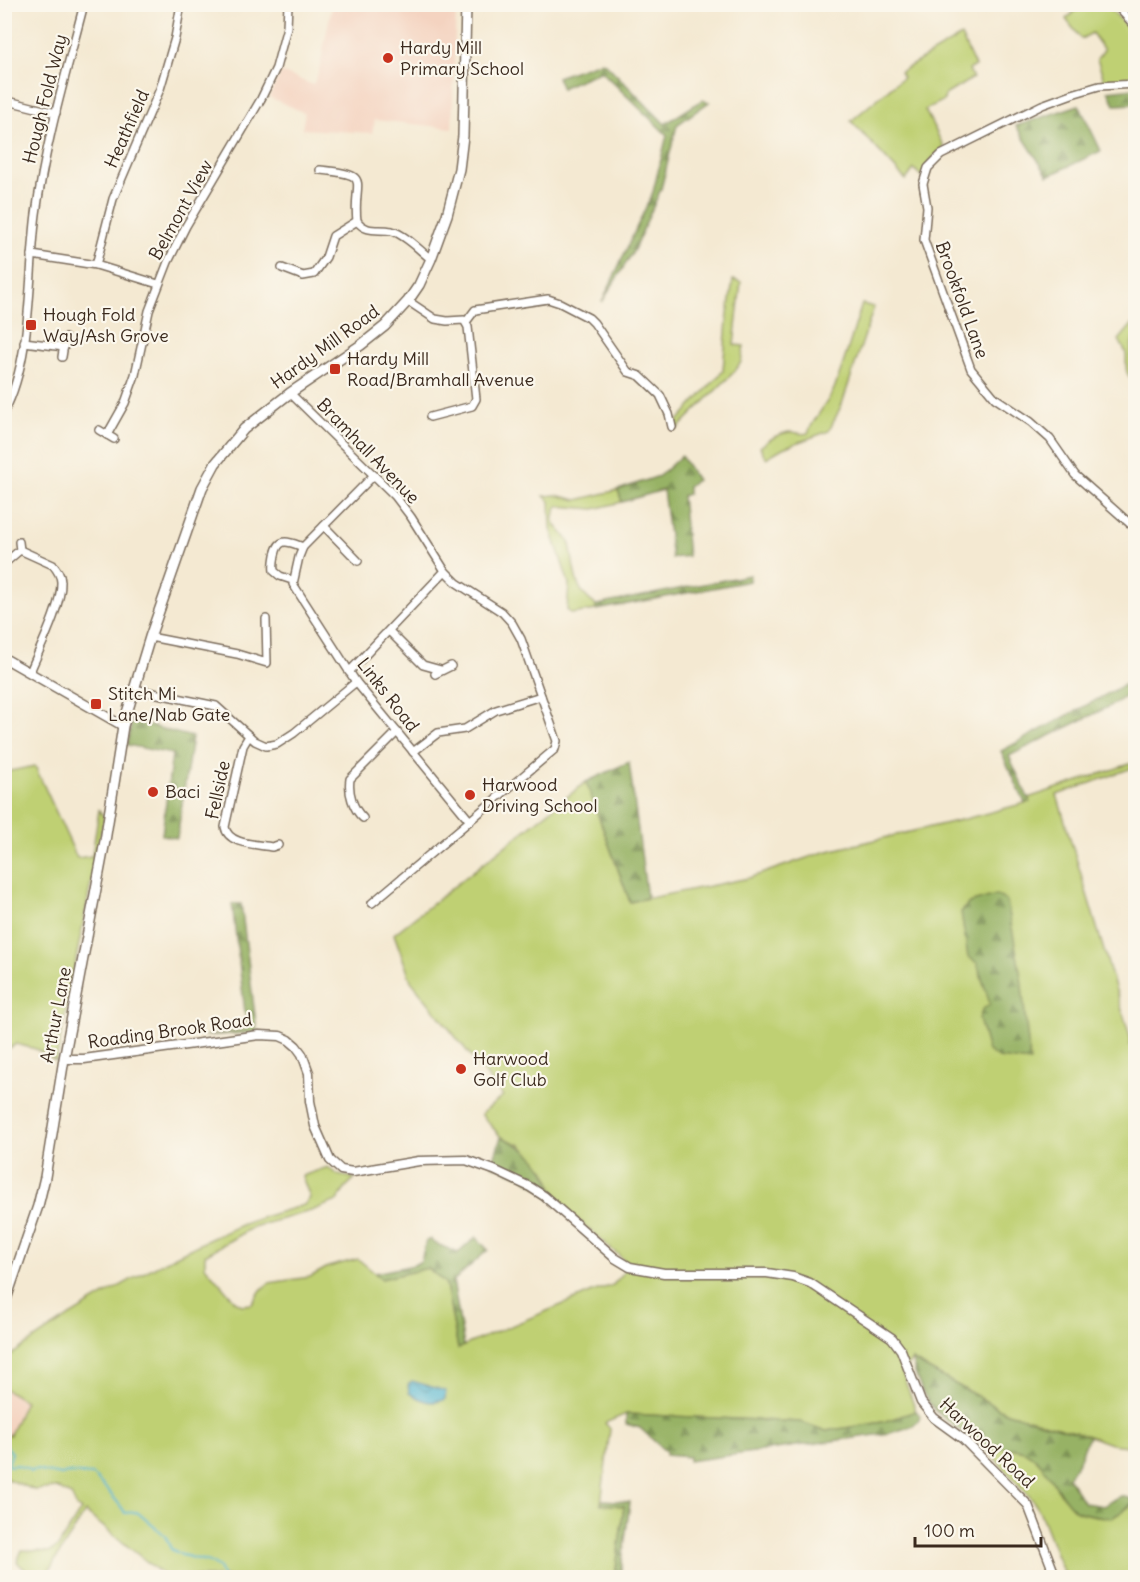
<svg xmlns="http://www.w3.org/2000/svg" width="1140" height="1582" font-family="Delius,sans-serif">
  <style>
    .built { fill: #f4d3c0 }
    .green { fill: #bfd073; stroke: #7d7d48; stroke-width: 1.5 }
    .forest { fill: url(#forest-firs); stroke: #696e42; stroke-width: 1.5 }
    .water { fill: url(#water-waves); stroke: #466f76; stroke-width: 1.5 }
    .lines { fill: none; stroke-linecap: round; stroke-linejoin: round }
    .stream { stroke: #50b4cf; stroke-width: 2 }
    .minor-casing { stroke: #7c6d5d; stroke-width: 10 }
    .tertiary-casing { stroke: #7c6d5d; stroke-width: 11 }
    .secondary-casing { stroke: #7c6d5d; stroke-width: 12 }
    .minor { stroke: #fff; stroke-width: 7 }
    .tertiary { stroke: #fff; stroke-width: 8 }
    .secondary { stroke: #fff; stroke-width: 9 }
    .poi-dot { fill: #c8321e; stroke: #fbf7ec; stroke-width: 2 }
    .labels { text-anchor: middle; stroke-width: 4.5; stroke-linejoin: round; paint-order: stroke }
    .poi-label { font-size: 18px; fill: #3b2a1e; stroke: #fbf7ec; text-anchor: start }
    .street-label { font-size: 18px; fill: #3b2a1e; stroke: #fbf7ec }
  </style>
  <defs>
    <pattern id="forest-firs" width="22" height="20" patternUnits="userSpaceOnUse" patternTransform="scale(1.5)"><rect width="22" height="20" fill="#97b265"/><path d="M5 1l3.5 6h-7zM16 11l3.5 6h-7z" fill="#7c9153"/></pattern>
    <pattern id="water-waves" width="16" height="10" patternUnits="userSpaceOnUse" patternTransform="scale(1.5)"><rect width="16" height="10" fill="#50b4cf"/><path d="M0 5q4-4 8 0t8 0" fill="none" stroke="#4493a7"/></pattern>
  </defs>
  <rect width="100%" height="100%" fill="#fbf7ec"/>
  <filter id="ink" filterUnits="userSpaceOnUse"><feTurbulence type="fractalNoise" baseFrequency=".0167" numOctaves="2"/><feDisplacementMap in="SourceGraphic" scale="12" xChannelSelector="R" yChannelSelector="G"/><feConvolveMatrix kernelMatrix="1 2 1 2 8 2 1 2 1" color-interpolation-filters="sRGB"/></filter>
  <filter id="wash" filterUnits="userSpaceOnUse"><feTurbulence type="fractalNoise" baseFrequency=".008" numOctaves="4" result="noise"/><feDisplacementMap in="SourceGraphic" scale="24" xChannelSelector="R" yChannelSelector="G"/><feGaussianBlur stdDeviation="1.35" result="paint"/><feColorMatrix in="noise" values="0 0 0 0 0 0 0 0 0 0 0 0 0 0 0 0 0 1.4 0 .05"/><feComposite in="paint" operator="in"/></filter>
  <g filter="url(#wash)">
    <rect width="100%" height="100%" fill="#f4e9d2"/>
    <!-- built -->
    <g class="built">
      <polygon points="332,5 456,5 452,128 375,120 372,133 302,129 305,113 269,97 281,72 313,85 319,71"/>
      <polygon points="4,1389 25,1401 10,1435 5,1435"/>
    </g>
    <!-- green -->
    <g class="green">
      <polygon points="1081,5 1107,5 1132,32 1135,37 1135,80 1105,83 1097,59 1104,50 1092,33 1081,39 1066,19"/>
      <polygon points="961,36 975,66 969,70 973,78 945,95 944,100 925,110 944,147 930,161 922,177 914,169 906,180 851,121 903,77 900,72"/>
      <polygon points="733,280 741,282 734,345 744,346 741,362 735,371 677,429 674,425 723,371 727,320"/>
      <path d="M862,304L874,307L842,404L829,431L783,448L766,458L760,447C768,440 782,431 793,432C800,433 802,435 808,433C814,417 827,405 834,389C845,361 853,332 862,304Z"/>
      <path d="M1135,321V337L1132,343L1131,356L1135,384C1123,370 1127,370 1126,355C1126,351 1121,344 1119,340Z"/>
      <path d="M618,490L622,502L594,509L558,506C547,526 560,526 569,542C571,546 571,552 572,556C575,577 577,593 596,605V610L571,614L567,610L569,584L551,529L550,501L544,496L556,495L577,500Z"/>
      <path d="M1135,762V767L1057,795L1131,1040L1130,1045H1135V1445L1127,1446L1111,1444L1089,1436L1007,1413L912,1360L902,1372L916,1411L883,1422L826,1431L801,1422L626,1414L605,1423L610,1429L601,1504L624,1506L615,1577H166L85,1512L45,1577H33L17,1562L22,1550L49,1552L58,1547L81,1510L76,1506L71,1495L57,1488L34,1490L5,1478V1435H10L25,1401L5,1389L4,1360C76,1309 154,1264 234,1228C256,1218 281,1212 304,1205L310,1198L302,1176L328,1167L338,1175L355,1178L347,1186L337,1201L311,1211L253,1227L205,1255V1266L235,1301L242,1305L252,1304L261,1290L269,1283L310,1277L328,1267L358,1259L382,1279L428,1268L446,1284L458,1348L595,1291L613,1285L624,1272L623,1259L559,1203L546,1172L521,1145L501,1137L481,1114L503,1096L411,981L394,934L586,782L630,902L749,878L824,852L965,819L1029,802L1028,798Z"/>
      <polygon points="35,766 77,858 92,856 99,810 104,817 56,1061 36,1049 16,1044 5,1051 5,772"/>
      <polygon points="1005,1447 1024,1451 1039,1460 1063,1497 1111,1518 1135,1503 1135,1577 1065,1577 1039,1510 1031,1498 987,1450"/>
    </g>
    <!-- forest -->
    <g class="forest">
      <polygon points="600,62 605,63 665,124 702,100 709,102 677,125 661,189 633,252 602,302 653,192 667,135 601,71 565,86 562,89 557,77"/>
      <polygon points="1135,88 1135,104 1115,105 1108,91"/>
      <polygon points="1079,105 1101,151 1048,176 1016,126"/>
      <polygon points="681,456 697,480 688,486 688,494 682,496 688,556 672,558 663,490 622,502 618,490 659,476"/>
      <polygon points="750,575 749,581 596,610 596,605"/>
      <polygon points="1135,679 1135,690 1114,704 1009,756 1030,802 1025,803 1001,751"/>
      <polygon points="132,721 192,737 177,838 162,835 172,754 127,745"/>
      <polygon points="629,762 647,898 630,902 586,782"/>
      <polygon points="996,895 1007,901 1021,976 1030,1062 998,1058 988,1051 979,1019 982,1010 990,1004 977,963 968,957 961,912 969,903"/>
      <polygon points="232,904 241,904 257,1032 204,1036 247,1029"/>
      <path d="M501,1137C539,1152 543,1167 559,1203L523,1177L492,1165Z"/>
      <polygon points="476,1237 488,1250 453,1281 464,1346 458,1349 446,1284 428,1268 381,1279 375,1273 414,1265 421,1261 426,1241 431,1239 432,1242 458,1253"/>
      <path d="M912,1360L1007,1413L1089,1436L1079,1461L1068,1477L1084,1503L1104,1506C1117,1497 1123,1490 1135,1503L1112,1518C1101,1516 1083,1515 1075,1510C1068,1504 1062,1495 1057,1488C1036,1456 1028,1442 987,1450C948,1419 923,1414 912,1360Z"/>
      <polygon points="916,1411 920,1415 919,1420 913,1426 890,1433 689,1461 689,1457 666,1455 666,1452 640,1428 626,1424 626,1414 801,1422 826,1431 883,1422"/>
      <polygon points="602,1500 630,1502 620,1577 615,1577 624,1506 601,1504"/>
    </g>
    <!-- water -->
    <path class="water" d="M412,1381L446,1391L445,1399C433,1406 421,1400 409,1393L408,1385Z"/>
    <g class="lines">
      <!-- stream -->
      <path class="stream" d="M4,1439L7,1447L12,1453L8,1464L10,1466L16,1465L29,1469L30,1471L35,1470L61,1475L68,1473L92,1475C99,1480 122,1506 125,1513L137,1512L165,1536L171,1549L182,1555L210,1562L219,1568L223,1578"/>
    </g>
  </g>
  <g filter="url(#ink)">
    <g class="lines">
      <defs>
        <g id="minor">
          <polyline points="1115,4 1136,27"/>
          <polyline points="1136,84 1099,86 1072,94 1042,105 941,155 928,168 923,184 927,207 924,240 971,369 995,398 1031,422 1050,439 1075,475 1136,529"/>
          <polyline points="4,100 56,113"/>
          <path d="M320,170C375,175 352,180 357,221"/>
          <polyline points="32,255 96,265 158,284"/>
          <polyline points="96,265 113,199 160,89 175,38 181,4"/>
          <path d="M282,268L303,276L314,274L326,257L333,236L357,221C367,234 378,228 392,231C406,235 419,250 431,259"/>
          <polyline points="408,301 435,319 447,321 464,320 468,327 476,399 472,406 430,417"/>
          <polyline points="466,322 475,310 548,299 560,303 589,318 594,323 628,372 640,376 660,395 669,414 672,427"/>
          <polyline points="24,342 64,347"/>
          <polyline points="62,357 65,338"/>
          <polyline points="290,393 395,496 411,517 445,571 457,583 502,612 512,623 521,639 557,741 555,749 372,903"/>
          <path d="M4,412C33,357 28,276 36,214C45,143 66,74 84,4"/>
          <polyline points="99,430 114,439"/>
          <polyline points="107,435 125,403 135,375 149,311 168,262 186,226 261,99 276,68 287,27 288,4"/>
          <polyline points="374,475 303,547 299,557 293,584 356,682 470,821"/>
          <polyline points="324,526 358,561"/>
          <path d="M20,550L53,565C57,570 61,575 61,582C62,605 39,650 30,672"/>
          <polyline points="6,562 20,550 19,542"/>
          <path d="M292,580L280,576L274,571C273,565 274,561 275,555C279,536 289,542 303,547"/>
          <polyline points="389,631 423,665 441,670"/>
          <polyline points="150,637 237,654 267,663 266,619"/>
          <polyline points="349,672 445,571"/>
          <polyline points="435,674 451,666"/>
          <polyline points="134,689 216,706 255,741 266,746 277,744 294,733 356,682"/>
          <path d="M249,736L243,746L225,827C228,845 257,844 272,847L278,845"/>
          <polyline points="413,752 438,733 465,729 496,710 541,696"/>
          <path d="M363,818C353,809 348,793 350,779L397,732"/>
        </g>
        <g id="tertiary">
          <polyline points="4,658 123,726"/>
          <polyline points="64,1059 84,1059 259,1035 280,1036 289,1040 296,1046 302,1054 309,1073 310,1101 315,1126 330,1160 341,1170 353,1172 419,1161 466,1160 494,1170 530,1187 544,1196 615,1258 630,1267 664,1273 767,1273 793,1277 810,1283 892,1338 901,1350 921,1402 934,1418 963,1439 1028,1505 1056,1578"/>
        </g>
        <polyline id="secondary" points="4,1305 38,1206 45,1177 64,1059 105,841 123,726 150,637 202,488 215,464 244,429 290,393 361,345 385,326 408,301 419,285 431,259 447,215 459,169 463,136 466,4"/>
      </defs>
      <!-- minor casing -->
      <use href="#minor" class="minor-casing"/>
      <!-- tertiary casing -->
      <use href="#tertiary" class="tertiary-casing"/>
      <!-- secondary casing -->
      <use href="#secondary" class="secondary-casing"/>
      <!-- minor -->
      <use href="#minor" class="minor"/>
      <!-- tertiary -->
      <use href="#tertiary" class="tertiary"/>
      <!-- secondary -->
      <use href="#secondary" class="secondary"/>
    </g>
  </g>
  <!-- markers -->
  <g class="poi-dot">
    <circle cx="388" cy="58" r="6"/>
    <rect x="25" y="319" width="12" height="12" rx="3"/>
    <rect x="329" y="363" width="12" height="12" rx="3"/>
    <rect x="90" y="698" width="12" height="12" rx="3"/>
    <circle cx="153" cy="792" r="6"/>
    <circle cx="470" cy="795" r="6"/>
    <circle cx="461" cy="1069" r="6"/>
  </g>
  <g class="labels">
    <!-- poi labels -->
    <g class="poi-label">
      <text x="400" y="54">Hardy Mill<tspan x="400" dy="21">Primary School</tspan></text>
      <text x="43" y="321">Hough Fold<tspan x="43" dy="21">Way/Ash Grove</tspan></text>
      <text x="347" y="365">Hardy Mill<tspan x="347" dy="21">Road/Bramhall Avenue</tspan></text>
      <text x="108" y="700">Stitch Mi<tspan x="108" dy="21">Lane/Nab Gate</tspan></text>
      <text x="482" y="791">Harwood<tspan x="482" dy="21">Driving School</tspan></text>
      <text x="165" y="798">Baci</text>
      <text x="473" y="1065">Harwood<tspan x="473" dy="21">Golf Club</tspan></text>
    </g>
    <!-- street labels -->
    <g class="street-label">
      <text transform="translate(45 99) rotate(-76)" y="6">Hough Fold Way</text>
      <text transform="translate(127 129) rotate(-66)" y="6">Heathfield</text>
      <text transform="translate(181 210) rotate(-61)" y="6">Belmont View</text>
      <text transform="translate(962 300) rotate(70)" y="6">Brookfold Lane</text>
      <text transform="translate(325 347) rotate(-36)" y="6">Hardy Mill Road</text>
      <text transform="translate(368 451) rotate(46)" y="6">Bramhall Avenue</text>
      <text transform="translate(388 695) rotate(52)" y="6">Links Road</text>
      <text transform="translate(218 790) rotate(-78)" y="6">Fellside</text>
      <text transform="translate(56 1015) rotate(-79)" y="6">Arthur Lane</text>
      <text transform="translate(170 1031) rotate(-8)" y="6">Roading Brook Road</text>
      <text transform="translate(987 1443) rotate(43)" y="6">Harwood Road</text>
    </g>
  </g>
  <!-- margin -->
  <rect width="1140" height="1582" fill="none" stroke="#fbf7ec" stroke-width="24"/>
  <!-- scale -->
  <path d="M915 1537v9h126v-9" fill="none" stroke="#3b2a1e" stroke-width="3"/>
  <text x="924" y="1537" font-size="18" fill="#3b2a1e" stroke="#fbf7ec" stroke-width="4.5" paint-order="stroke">100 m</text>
</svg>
